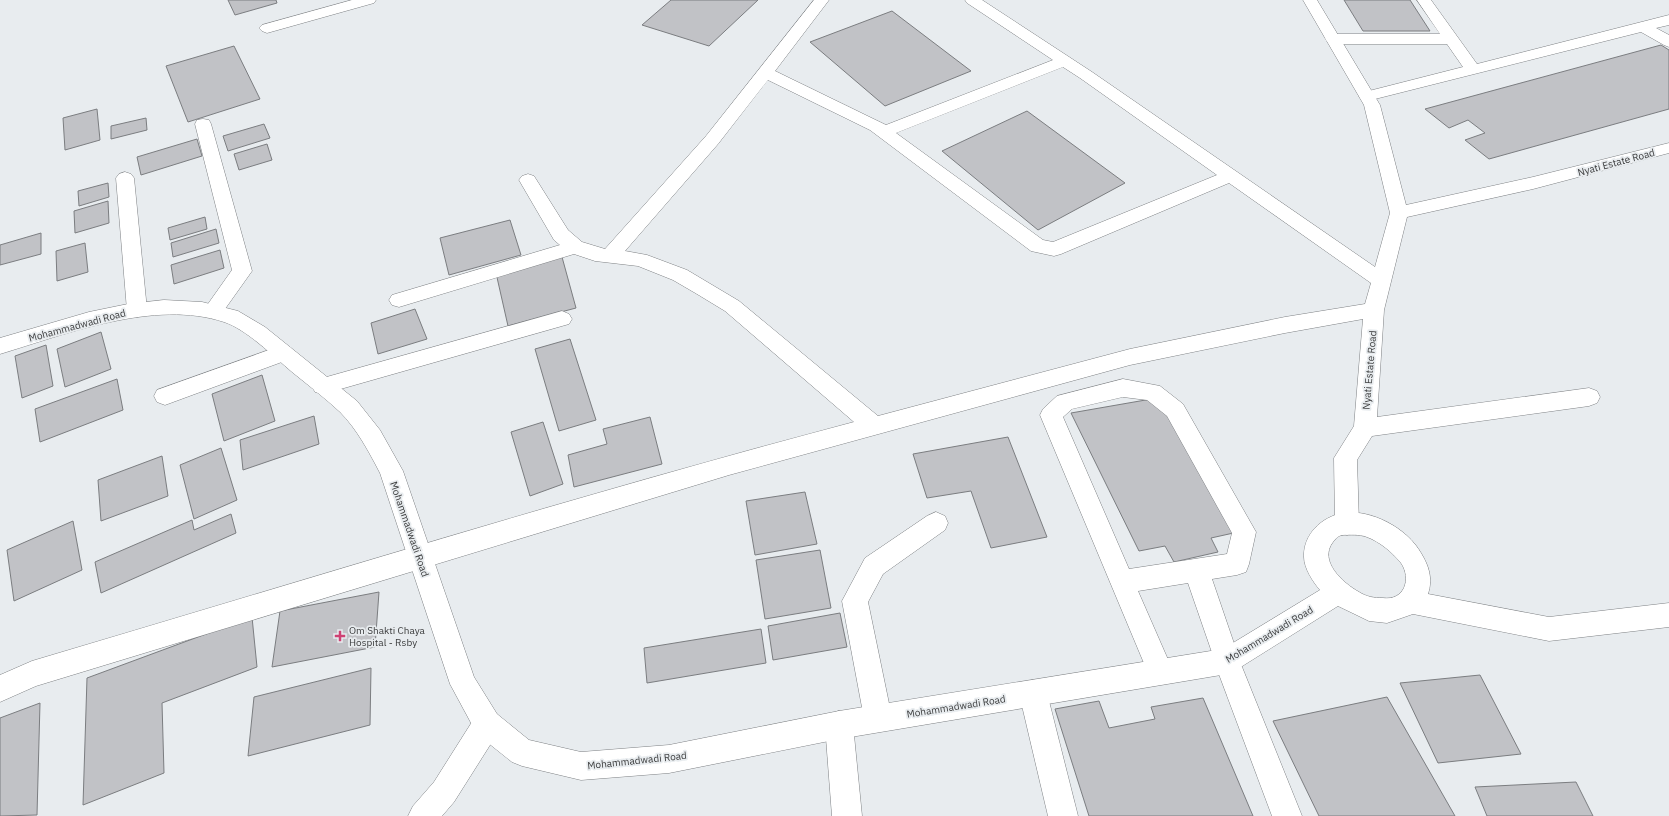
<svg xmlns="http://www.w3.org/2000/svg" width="1669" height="816" font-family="'IBM Plex Sans',sans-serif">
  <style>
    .building { fill: #c1c2c6; stroke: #7b7d80 }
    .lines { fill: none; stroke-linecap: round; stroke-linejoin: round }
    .lane-casing { stroke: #7e8184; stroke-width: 1 }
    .street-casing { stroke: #7e8184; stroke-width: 1 }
    .secondary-casing { stroke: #7e8184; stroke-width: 1 }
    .lane { fill: #fff; fill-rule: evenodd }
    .street { fill: #fff; fill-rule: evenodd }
    .secondary { fill: #fff; fill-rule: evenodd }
    .poi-dot { fill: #ce4273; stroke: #e8ecef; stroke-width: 1.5 }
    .labels { text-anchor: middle; stroke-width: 3.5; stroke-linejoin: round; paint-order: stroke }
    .street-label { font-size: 10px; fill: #3a3b3c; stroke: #e8ecef }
    .poi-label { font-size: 10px; fill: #3a3b3c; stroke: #e8ecef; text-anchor: start }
  </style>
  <rect width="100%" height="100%" fill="#e8ecef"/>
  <!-- building -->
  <g class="building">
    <polygon points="228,0 276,0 277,3 235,15"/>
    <polygon points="671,0 758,0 709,46 642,25"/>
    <polygon points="1344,0 1410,0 1430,31 1363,31"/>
    <polygon points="892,11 971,71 885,106 810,42"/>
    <polygon points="1661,45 1669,50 1669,109 1489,159 1465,140 1485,133 1468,120 1449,128 1425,109"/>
    <polygon points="234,46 260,99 188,122 166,66"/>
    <polygon points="97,109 100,140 65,150 63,118"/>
    <polygon points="1027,111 1125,183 1038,230 942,151"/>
    <polygon points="146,118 147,130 111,139 111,126"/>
    <polygon points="264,124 270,138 228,151 223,136"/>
    <polygon points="197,139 202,156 141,175 137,157"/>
    <polygon points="267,144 272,160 239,170 234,154"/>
    <polygon points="108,183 109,197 79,206 78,191"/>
    <polygon points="108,201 109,223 75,233 74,211"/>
    <polygon points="205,217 207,229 170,240 168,228"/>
    <polygon points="510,220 521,255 449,275 440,238"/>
    <polygon points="216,229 219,243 173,257 171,243"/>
    <polygon points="41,233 41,254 0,265 0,245"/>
    <polygon points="85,243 88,272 57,281 56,251"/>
    <polygon points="220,250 224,268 174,284 171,265"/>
    <polygon points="562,257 576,308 508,326 496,273"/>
    <polygon points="415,309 427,339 378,354 371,323"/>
    <polygon points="101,332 111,369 65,387 57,349"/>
    <polygon points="570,339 596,420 559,431 535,349"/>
    <polygon points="46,345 53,386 22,398 15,356"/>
    <polygon points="262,375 275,421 224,441 212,394"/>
    <polygon points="117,379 123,410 40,442 35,409"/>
    <polygon points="1157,398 1238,532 1211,538 1218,552 1174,562 1165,546 1139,551 1071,413"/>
    <polygon points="314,416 319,444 243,470 240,440"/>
    <polygon points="650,417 662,464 574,487 568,455 607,444 603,429"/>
    <polygon points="543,422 563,484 530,496 511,432"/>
    <polygon points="1008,437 1047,537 991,548 971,491 927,498 913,454"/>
    <polygon points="221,448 237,500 194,519 180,465"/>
    <polygon points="162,456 168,496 101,521 98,480"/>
    <polygon points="805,492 817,544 755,555 746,501"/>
    <polygon points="231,514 236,533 101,593 95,562 192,520 194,530"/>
    <polygon points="73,521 82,570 14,601 7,550"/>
    <polygon points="820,550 831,608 765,619 756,560"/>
    <polygon points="379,592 375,647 272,667 280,611"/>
    <polygon points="840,613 847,647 773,660 768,626"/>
    <polygon points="252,617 257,667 162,703 164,773 83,805 87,678"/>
    <polygon points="761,629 766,663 647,683 644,648"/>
    <polygon points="371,668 370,725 248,756 254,697"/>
    <polygon points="1480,675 1521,754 1438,763 1400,683"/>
    <polygon points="1387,697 1455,816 1319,816 1273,721"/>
    <polygon points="1203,698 1253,816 1089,816 1055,709 1099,701 1109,728 1155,719 1151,707"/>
    <polygon points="40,703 37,815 0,816 0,718"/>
    <polygon points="1576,782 1593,816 1487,816 1475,787"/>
  </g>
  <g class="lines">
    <defs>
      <g id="lane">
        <polygon points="1417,0 1431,0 1477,64 1669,15 1669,25 1656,28 1669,35 1669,47 1664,45 1641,32 1367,101 1361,99 1359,96 1361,93 1463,67 1447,44 1333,44 1328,42 1325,39 1328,36 1333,34 1440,34"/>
        <path d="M1123,379L1160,386L1183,404L1256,532L1249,564L1246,572L1237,575L1212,579L1240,661L1236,670L1227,674L1218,670L1188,583L1138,591L1173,671L1169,680L1160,684L1151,680L1040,415L1043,409L1057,396ZM1123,397L1147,400L1167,416L1232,533L1227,554L1129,569L1063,417L1072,409Z"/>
        <polygon points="936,512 945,516 948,523 945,530 883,574 868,602 892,718 888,728 878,732 868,728 864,718 842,601 865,558 927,516"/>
        <polygon points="839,711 849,715 853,725 862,816 832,816 825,725 829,715"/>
      </g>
      <g id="street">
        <polygon points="352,0 376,0 374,3 267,33 262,31 259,28 262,25"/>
        <path d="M814,0H829L775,71L886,125L1053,60L967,3L965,0H982L1092,72L1375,267L1390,213L1364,105L1303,0H1317L1380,105L1406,205L1533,177L1669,143V153L1533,189L1407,217L1384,310L1377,417L1589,388L1597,391L1600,397L1597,403L1589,406L1372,436L1357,460L1359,524L1356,531L1347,535L1338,531L1335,524L1334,458L1354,426L1363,319L1285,333L1130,365L729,475L36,686L0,702V675L32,661C306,580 578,495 854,422L725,311L697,294L673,280L638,266L595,261L574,254L399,307L392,305L389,300L392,295L560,245L554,240L519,180L522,176L528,174L534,176L568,230L582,242L605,249L706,136ZM1063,67L1080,78L1217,175L1053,242L1043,240L896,133ZM768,80L870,130L1031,251L1054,256L1061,254L1229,183L1371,283L1365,304L1285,317L1130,349L878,416L739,301L687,270L647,255L625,251L718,144Z"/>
        <polygon points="203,119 209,120 211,124 252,271 220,316 213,318 206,316 203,311 232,270 195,124 197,120"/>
        <polygon points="125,172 131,174 134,178 147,310 144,315 137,317 130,315 127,310 116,178 119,174"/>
        <polygon points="562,311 569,314 572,319 569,324 323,394 315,392 312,386 315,380 323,378"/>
        <polygon points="283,345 290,347 294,353 290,359 165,405 157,402 154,396 157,390"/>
        <polygon points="1227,648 1236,652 1302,816 1272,816 1214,661 1218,652"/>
        <polygon points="1033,680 1043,684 1047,693 1078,816 1048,816 1019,693 1023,684"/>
        <polygon points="487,710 497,714 501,724 497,734 454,802 442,816 408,816 413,806 434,782 477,714"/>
      </g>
      <path id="secondary" d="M164,300L202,302L238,311L265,327L357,401L380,430L403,471L474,677L497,714L529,740L581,752L669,745L839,711L1223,649L1320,590C1313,582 1304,568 1304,557C1303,535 1321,517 1343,513C1371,509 1407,528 1421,553C1429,566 1433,579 1428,594L1549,617L1669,603V627L1549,641L1413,614L1387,623L1369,621L1338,606L1236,670L1227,674L839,739L669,773L581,780L522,766L512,762L477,734L450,684L380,473C369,452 357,429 340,412C325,398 308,385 292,372C273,356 246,329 224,322C155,299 66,334 0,354V338L89,312L128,304ZM1342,535C1350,535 1359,534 1367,537C1380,542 1392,552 1401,563C1412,579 1404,601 1383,598C1374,598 1367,597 1359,592C1343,583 1318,561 1333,542C1336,538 1338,536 1342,535Z"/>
    </defs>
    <!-- lane casing -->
    <use href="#lane" class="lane-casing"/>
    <!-- street casing -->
    <use href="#street" class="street-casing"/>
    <!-- secondary casing -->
    <use href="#secondary" class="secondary-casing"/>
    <!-- lane -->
    <use href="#lane" class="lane"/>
    <!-- street -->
    <use href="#street" class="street"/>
    <!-- secondary -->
    <use href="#secondary" class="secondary"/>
  </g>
  <!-- markers -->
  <path class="poi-dot" d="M338 630h4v4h4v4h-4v4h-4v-4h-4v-4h4z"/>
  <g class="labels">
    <!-- street labels -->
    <g class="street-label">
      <text transform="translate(1616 162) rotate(-15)" y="4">Nyati Estate Road</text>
      <text transform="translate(77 325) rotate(-15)" y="4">Mohammadwadi Road</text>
      <text transform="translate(1369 370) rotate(-85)" y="4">Nyati Estate Road</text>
      <text transform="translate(410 529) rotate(71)" y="4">Mohammadwadi Road</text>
      <text transform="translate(1269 634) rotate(-31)" y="4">Mohammadwadi Road</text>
      <text transform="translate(956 706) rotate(-9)" y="4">Mohammadwadi Road</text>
      <text transform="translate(637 760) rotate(-6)" y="4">Mohammadwadi Road</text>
    </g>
    <!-- poi labels -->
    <g class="poi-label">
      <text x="349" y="634">Om Shakti Chaya<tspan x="349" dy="12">Hospital - Rsby</tspan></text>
    </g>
  </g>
</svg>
